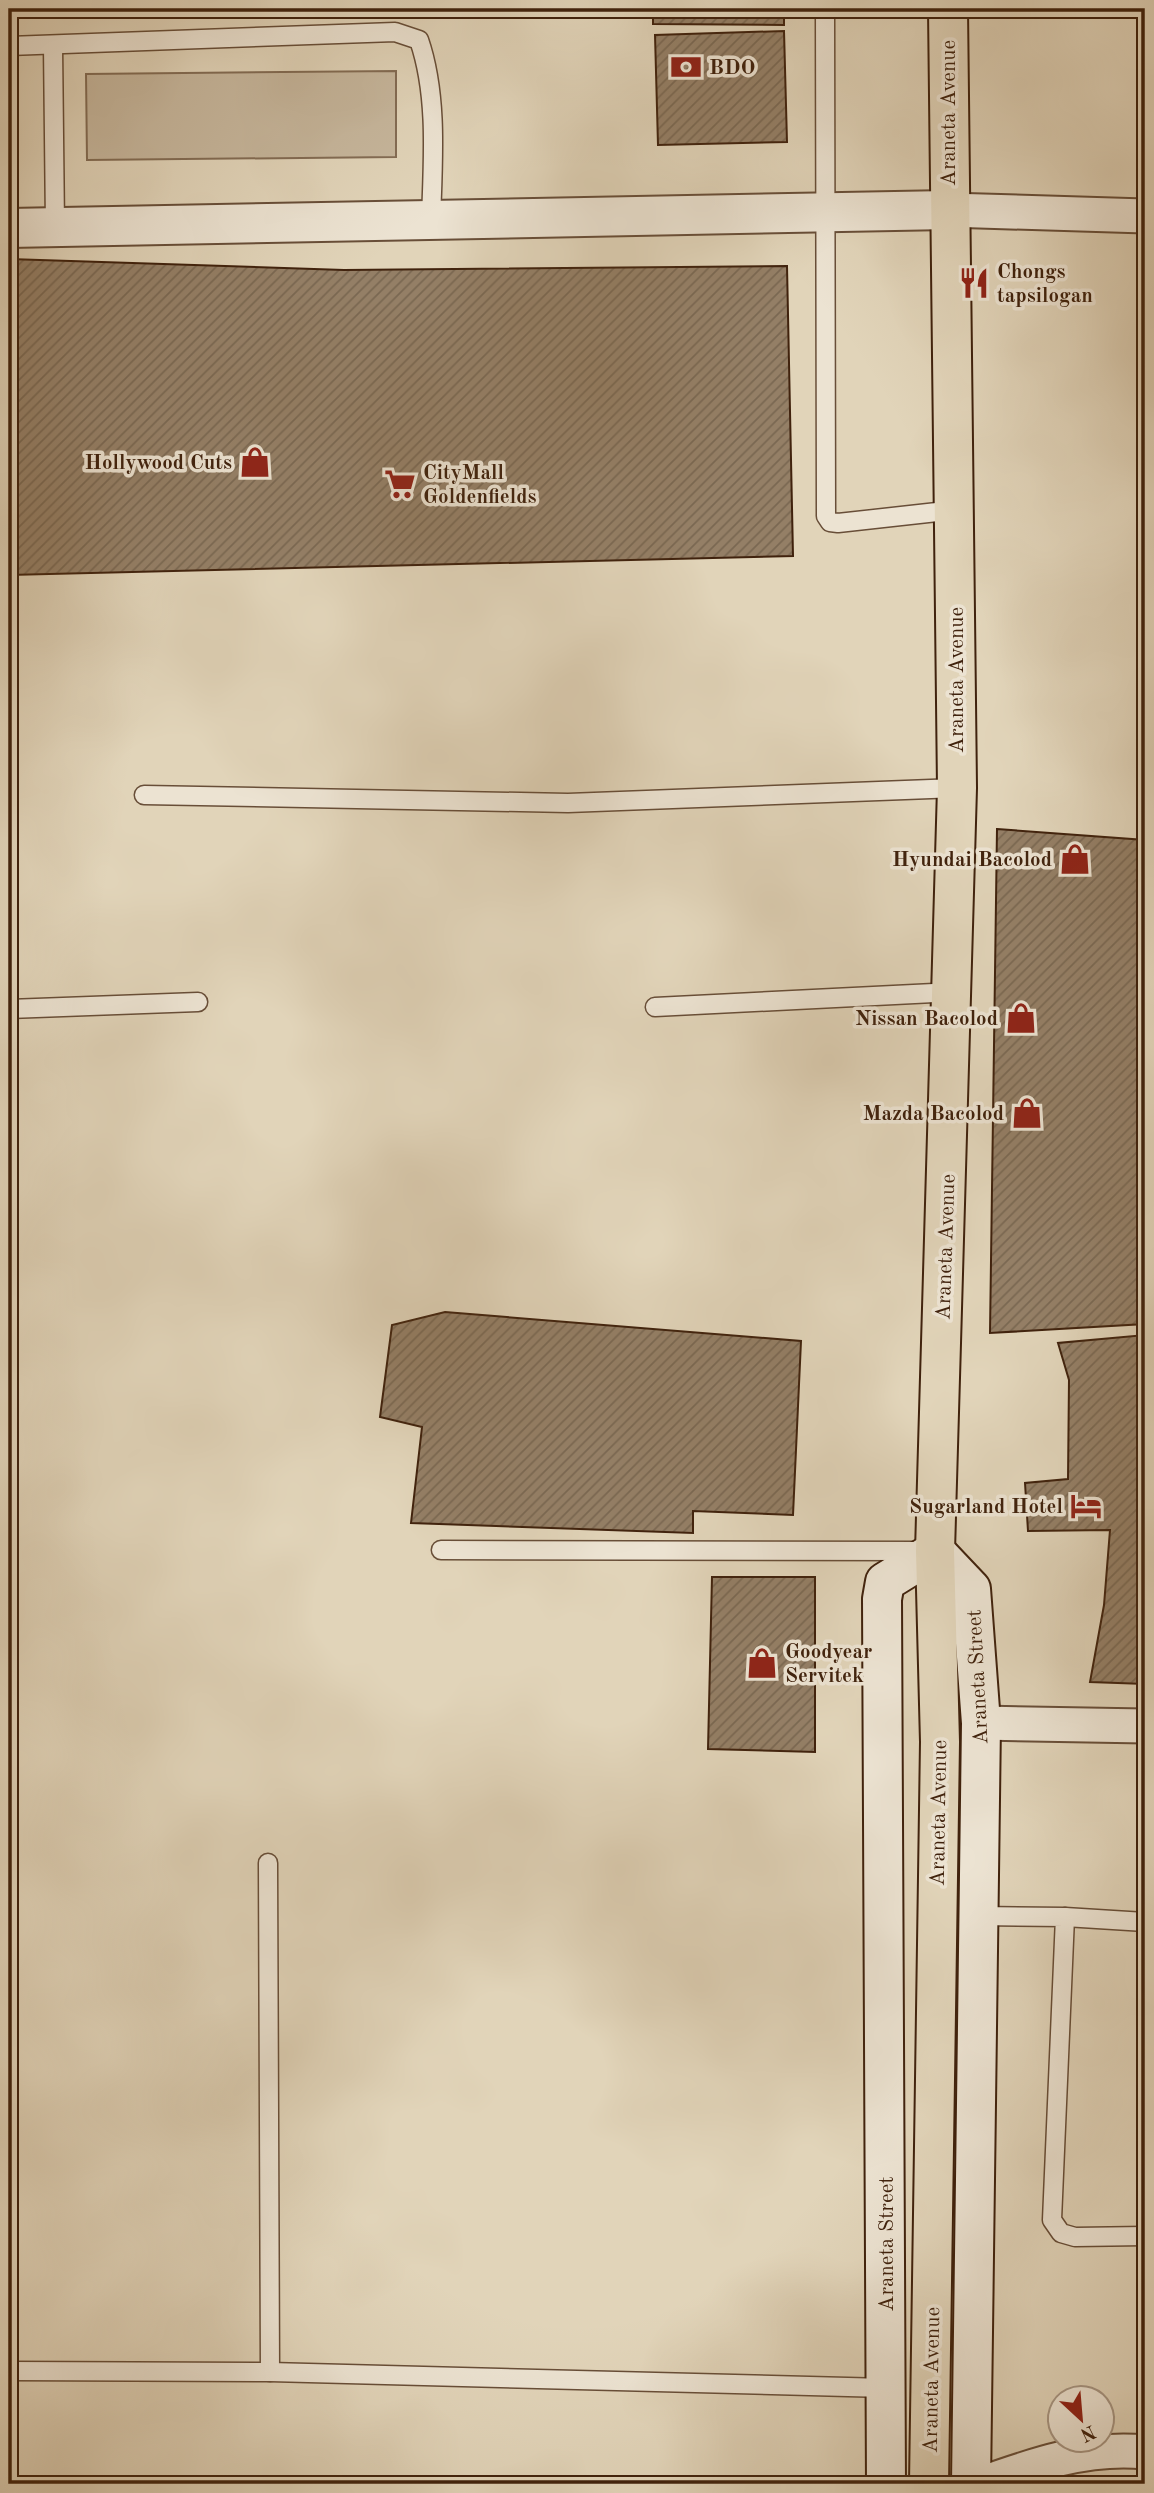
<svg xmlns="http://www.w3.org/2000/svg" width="1154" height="2493" font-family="'Old Standard TT',serif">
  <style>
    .park { fill: #c6b69c; stroke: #836c54; stroke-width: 2 }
    .building { fill: url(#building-hatch); stroke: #40220d; stroke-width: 2 }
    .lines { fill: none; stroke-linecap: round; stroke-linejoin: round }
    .service-casing { stroke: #684e38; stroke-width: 21 }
    .minor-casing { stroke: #684e38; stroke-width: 37 }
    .tertiary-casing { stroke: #684e38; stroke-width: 42 }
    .secondary-casing { stroke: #40220d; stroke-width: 42 }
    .primary-casing { stroke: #40220d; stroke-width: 42 }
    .service { stroke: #ece3d2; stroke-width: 18 }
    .minor { stroke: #ece3d2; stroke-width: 33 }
    .tertiary { stroke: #ece3d2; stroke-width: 38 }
    .secondary { stroke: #ece3d2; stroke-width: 38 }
    .primary { stroke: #e1d4b9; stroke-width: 38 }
    .labels { text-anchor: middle; stroke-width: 7; stroke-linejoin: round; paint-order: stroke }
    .poi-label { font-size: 21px; font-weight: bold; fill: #40220d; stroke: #ece3d2; text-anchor: end }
    .street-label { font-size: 21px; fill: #40220d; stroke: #ece3d2 }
  </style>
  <defs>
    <pattern id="building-hatch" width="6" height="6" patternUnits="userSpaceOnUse" patternTransform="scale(1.75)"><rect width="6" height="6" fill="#947f66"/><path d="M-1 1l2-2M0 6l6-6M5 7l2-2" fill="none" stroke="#7a6852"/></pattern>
  </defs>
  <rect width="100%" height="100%" fill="#e1d4b9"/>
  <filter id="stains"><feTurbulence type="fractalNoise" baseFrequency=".00286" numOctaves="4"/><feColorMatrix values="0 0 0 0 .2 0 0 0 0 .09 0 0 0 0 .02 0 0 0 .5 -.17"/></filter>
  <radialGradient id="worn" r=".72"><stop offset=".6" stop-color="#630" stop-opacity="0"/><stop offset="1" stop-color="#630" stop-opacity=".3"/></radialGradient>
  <!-- park -->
  <polygon class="park" points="396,71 396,157 87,160 86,74"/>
  <!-- building -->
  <g class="building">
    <polygon points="653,9 784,9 784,25 653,24"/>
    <polygon points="784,31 787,142 658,145 655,35"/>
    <polygon points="9,259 344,270 787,266 793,556 9,575"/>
    <polygon points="997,829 1145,840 1145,1324 990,1333"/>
    <polygon points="445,1312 801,1341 793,1515 693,1511 693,1533 411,1523 422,1427 380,1417 392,1325"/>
    <polygon points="1145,1335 1145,1684 1090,1682 1104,1605 1110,1530 1028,1531 1025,1483 1068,1479 1069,1380 1058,1343"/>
    <polygon points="712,1577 815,1577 815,1752 708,1749"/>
  </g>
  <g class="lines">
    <defs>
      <g id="service">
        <polyline points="825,9 826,516 830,522 838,523 955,510"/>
        <path d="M9,46L395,32L419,40C438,95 433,161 431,219"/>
        <polyline points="53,46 55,227"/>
        <polyline points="144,795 568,803 957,788"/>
        <polyline points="655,1007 954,992"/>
        <polyline points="9,1009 198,1002"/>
        <polyline points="441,1550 921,1551"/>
        <polyline points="268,1863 270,2372"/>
        <polyline points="978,1916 1065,1917 1052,2220 1061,2233 1075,2237 1145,2236"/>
        <polyline points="1065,1917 1145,1922"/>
        <polyline points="9,2371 270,2372 886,2388"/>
      </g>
      <g id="minor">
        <polyline points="948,210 1145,216"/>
        <polyline points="981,1723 1145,1726"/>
        <path d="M980,2484C1033,2465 1088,2446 1145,2452"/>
      </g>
      <polyline id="tertiary" points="9,228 948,210"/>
      <polyline id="secondary" points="886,2484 882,1599 885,1582 935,1551 971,1589 981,1723 971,2484"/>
      <polyline id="primary" points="929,2484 940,1742 935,1551 957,788 948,9"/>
    </defs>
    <!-- service casing -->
    <use href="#service" class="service-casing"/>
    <!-- minor casing -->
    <use href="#minor" class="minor-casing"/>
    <!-- tertiary casing -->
    <use href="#tertiary" class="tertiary-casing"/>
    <!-- secondary casing -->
    <use href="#secondary" class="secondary-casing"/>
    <!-- primary casing -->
    <use href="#primary" class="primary-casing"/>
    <!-- service -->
    <use href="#service" class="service"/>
    <!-- minor -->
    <use href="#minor" class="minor"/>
    <!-- tertiary -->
    <use href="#tertiary" class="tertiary"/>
    <!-- secondary -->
    <use href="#secondary" class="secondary"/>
    <!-- primary -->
    <use href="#primary" class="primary"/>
  </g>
  <!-- icons -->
  <defs>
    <symbol id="bank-bare" viewBox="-9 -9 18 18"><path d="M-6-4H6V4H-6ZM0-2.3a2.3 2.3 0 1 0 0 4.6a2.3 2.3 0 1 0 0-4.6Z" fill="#8f2418" stroke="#ece3d2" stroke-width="2.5" paint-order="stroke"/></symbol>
    <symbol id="restaurant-bare" viewBox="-9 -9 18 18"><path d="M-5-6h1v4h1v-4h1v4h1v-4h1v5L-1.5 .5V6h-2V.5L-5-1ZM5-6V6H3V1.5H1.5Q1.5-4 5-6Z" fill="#8f2418" stroke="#ece3d2" stroke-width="2.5" paint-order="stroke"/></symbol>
    <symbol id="shop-bare" viewBox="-9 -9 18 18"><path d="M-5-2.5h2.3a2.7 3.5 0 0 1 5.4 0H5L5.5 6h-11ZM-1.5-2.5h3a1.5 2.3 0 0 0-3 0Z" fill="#8f2418" stroke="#ece3d2" stroke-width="2.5" paint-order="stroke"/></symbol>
    <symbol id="supermarket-bare" viewBox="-9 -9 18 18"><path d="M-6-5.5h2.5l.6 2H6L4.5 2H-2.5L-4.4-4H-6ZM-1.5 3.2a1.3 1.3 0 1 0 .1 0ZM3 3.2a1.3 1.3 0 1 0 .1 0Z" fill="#8f2418" stroke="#ece3d2" stroke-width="2.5" paint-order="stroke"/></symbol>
    <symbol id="hotel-bare" viewBox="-9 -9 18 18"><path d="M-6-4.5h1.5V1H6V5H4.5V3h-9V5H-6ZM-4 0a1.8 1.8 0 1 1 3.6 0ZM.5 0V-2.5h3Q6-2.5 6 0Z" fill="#8f2418" stroke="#ece3d2" stroke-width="2.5" paint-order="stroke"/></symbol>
  </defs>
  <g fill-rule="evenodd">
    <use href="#bank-bare" x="664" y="45" width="44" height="44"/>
    <use href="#restaurant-bare" x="952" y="261" width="44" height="44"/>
    <use href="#shop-bare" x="233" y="440" width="44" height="44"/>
    <use href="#supermarket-bare" x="378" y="462" width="44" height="44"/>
    <use href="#shop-bare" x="1053" y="837" width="44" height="44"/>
    <use href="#shop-bare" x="999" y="996" width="44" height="44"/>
    <use href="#shop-bare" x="1005" y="1091" width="44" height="44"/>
    <use href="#hotel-bare" x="1064" y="1484" width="44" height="44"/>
    <use href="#shop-bare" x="740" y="1641" width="44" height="44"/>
  </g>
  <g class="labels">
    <!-- poi labels -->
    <g class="poi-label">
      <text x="709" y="74" text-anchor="start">BDO</text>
      <text x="997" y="278" text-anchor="start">Chongs<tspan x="997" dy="24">tapsilogan</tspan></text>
      <text x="232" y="469">Hollywood Cuts</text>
      <text x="423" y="479" text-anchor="start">CityMall<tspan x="423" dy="24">Goldenfields</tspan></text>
      <text x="1052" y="866">Hyundai Bacolod</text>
      <text x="998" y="1025">Nissan Bacolod</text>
      <text x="1004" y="1120">Mazda Bacolod</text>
      <text x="1063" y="1513">Sugarland Hotel</text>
      <text x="785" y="1658" text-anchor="start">Goodyear<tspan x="785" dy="24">Servitek</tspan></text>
    </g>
    <!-- street labels -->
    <g class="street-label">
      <text transform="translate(948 113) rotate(-90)" y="7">Araneta Avenue</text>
      <text transform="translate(956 680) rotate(-90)" y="7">Araneta Avenue</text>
      <text transform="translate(945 1247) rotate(-88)" y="7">Araneta Avenue</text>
      <text transform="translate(977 1677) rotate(-93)" y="7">Araneta Street</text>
      <text transform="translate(938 1813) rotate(-89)" y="7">Araneta Avenue</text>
      <text transform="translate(886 2244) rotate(-90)" y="7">Araneta Street</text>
      <text transform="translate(931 2380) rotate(-89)" y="7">Araneta Avenue</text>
    </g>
  </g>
  <!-- margin -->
  <rect width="1154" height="2493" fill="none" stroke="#e1d4b9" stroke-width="35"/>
  <rect x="10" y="10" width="1133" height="2472" fill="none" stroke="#40220d" stroke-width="3.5"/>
  <rect x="18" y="18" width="1119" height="2458" fill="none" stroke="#40220d" stroke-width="2"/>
  <!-- north arrow -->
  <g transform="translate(1081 2419) rotate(154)"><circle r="33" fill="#ece3d2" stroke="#a79683" stroke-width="2"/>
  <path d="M0-5L12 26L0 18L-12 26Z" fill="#8f2418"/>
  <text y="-10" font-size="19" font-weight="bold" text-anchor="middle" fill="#40220d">N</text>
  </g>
  <rect width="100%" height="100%" filter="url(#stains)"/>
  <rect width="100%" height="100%" fill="url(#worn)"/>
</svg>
